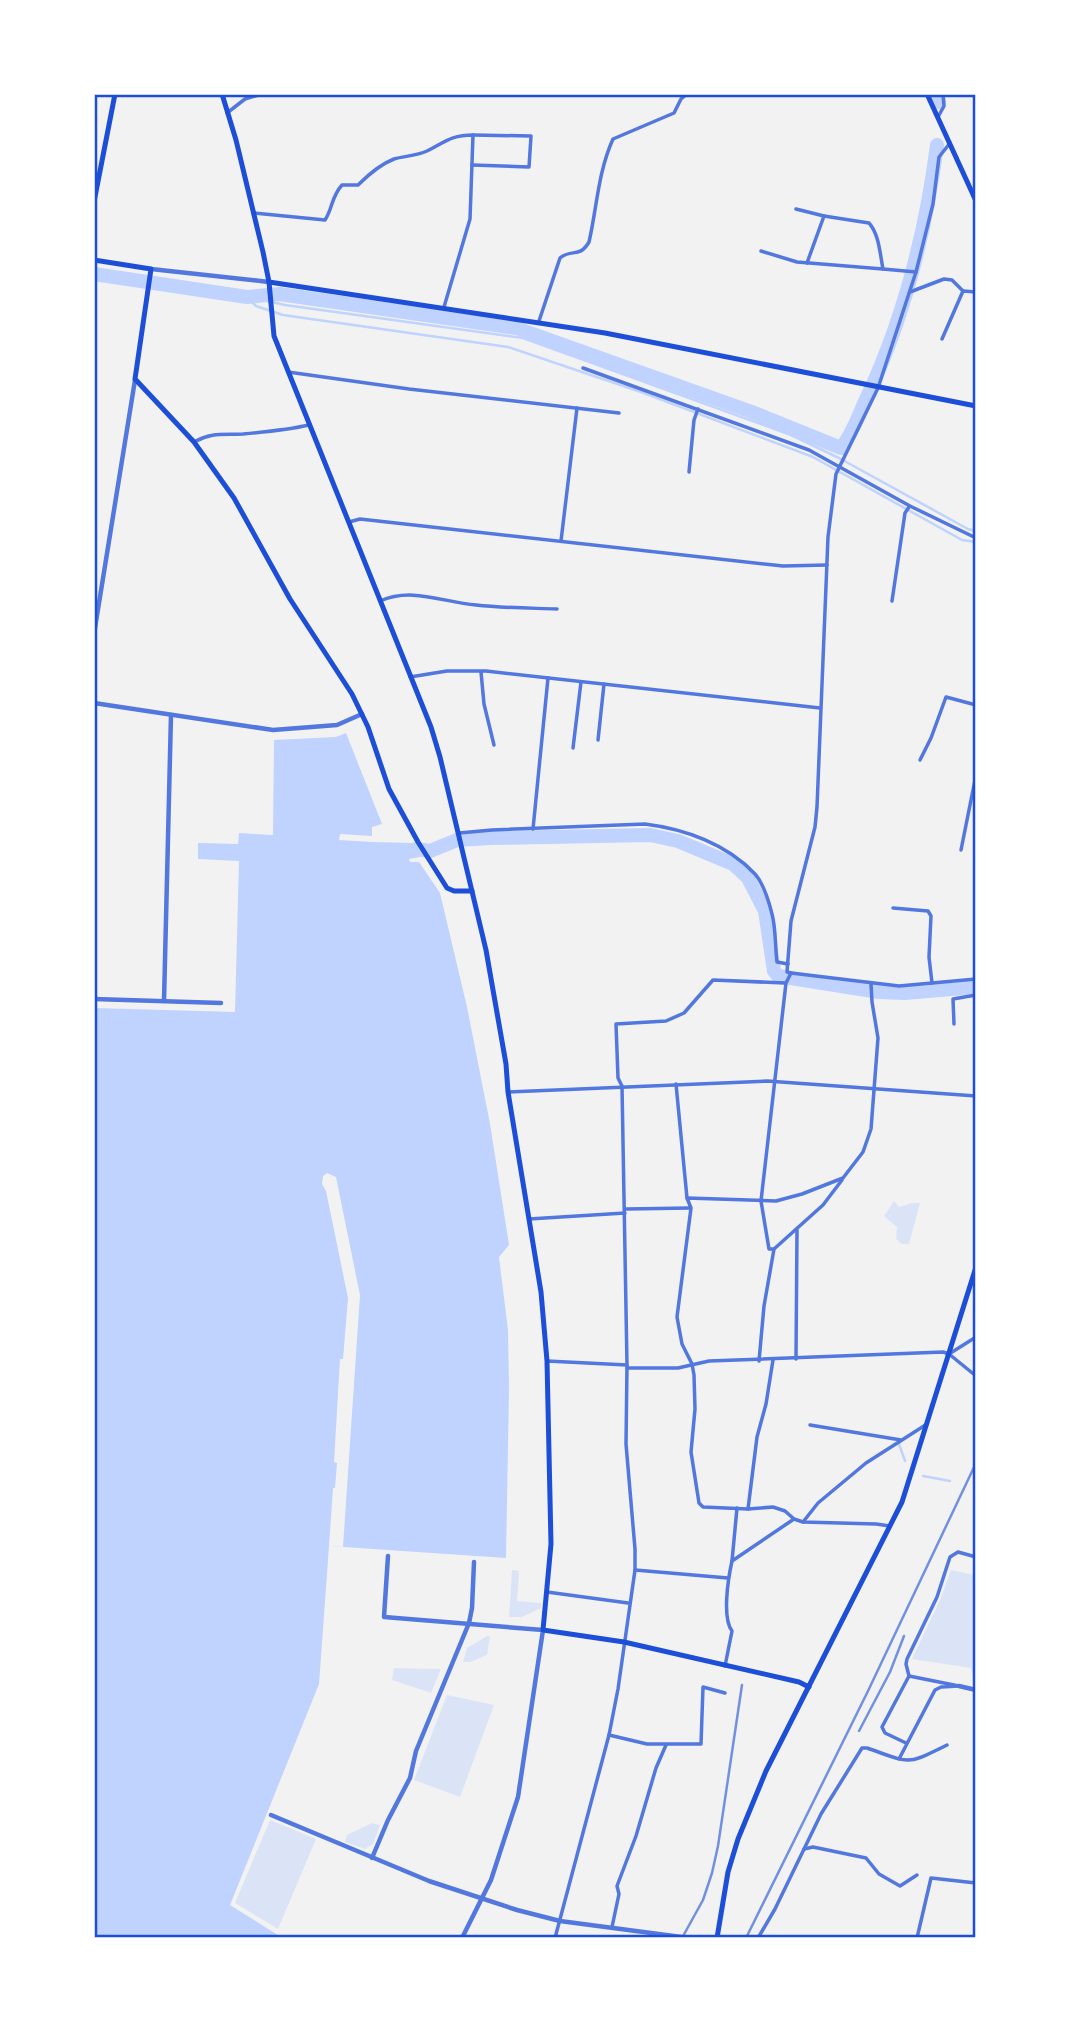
<svg xmlns="http://www.w3.org/2000/svg" width="1070" height="2032" font-family="'Roboto Condensed',sans-serif">
  <style>
    .green { fill: #dbe4f7 }
    .water { fill: #bfd3fe }
    .pier { fill: #f2f2f2 }
    .lines { fill: none; stroke-linecap: round; stroke-linejoin: round }
    .stream { stroke: #bfd3fe; stroke-width: 2.5 }
    .river { stroke: #bfd3fe; stroke-width: 14 }
    .minor { stroke: #5277de; stroke-width: 3.5 }
    .tertiary { stroke: #5277de; stroke-width: 4.5 }
    .secondary { stroke: #1d4ed8; stroke-width: 5 }
    .trunk { stroke: #1d4ed8; stroke-width: 5 }
    .rail { stroke: #7290e2; stroke-width: 2.5 }
    .neatline { fill: none; stroke: #1d4ed8; stroke-width: 2.5 }
  </style>
  <rect width="100%" height="100%" fill="#f2f2f2"/>
  <!-- green -->
  <g class="green">
    <polygon points="894,1201 899,1207 912,1203 920,1203 909,1244 902,1244 896,1239 897,1227 884,1216"/>
    <polygon points="512,1570 519,1571 517,1601 541,1603 541,1608 522,1617 509,1617"/>
    <polygon points="951,1570 975,1575 975,1678 973,1677 971,1668 912,1659 940,1600"/>
    <polygon points="487,1636 490,1636 487,1655 470,1662 463,1662 467,1648"/>
    <polygon points="394,1668 441,1669 431,1693 392,1680"/>
    <polygon points="447,1695 494,1705 460,1797 414,1780"/>
    <polygon points="270,1820 316,1839 278,1929 235,1903"/>
    <polygon points="372,1823 380,1825 373,1844 365,1849 345,1842 347,1835"/>
  </g>
  <!-- water -->
  <polygon class="water" points="346,733 382,824 372,827 372,842 413,843 420,857 409,859 410,862 419,862 440,893 467,1007 490,1124 509,1245 499,1257 508,1330 509,1388 506,1558 329,1546 319,1684 230,1905 281,1937 95,1938 95,1008 235,1012 239,861 198,859 198,843 238,844 239,833 273,835 274,740 336,737"/>
  <!-- pier -->
  <g class="pier">
    <polygon points="340,834 372,836 372,842 339,840"/>
    <polygon points="327,1173 336,1177 360,1295 343,1547 329,1546 333,1488 335,1488 337,1463 334,1462 340,1359 343,1359 348,1298 326,1191 322,1184 323,1176"/>
  </g>
  <g class="lines">
    <!-- stream -->
    <g class="stream">
      <polyline points="247,297 256,306 283,315 508,347 641,392 813,457 962,540 976,542"/>
      <polyline points="250,297 285,305 523,338 791,435 839,458 968,529 976,531"/>
      <polyline points="899,1444 905,1461"/>
      <polyline points="923,1476 950,1481"/>
    </g>
    <!-- river -->
    <g class="river">
      <polyline points="937,94 939,102"/>
      <path d="M94,274L247,297L279,294L516,328L752,412L841,448C854,432 859,413 868,395C904,317 926,230 937,145"/>
      <polyline points="416,849 430,851 457,840 491,838 650,835 678,841 733,864 748,878 765,911 774,971 778,976 879,992 904,993 976,987"/>
    </g>
    <!-- minor -->
    <g class="minor">
      <polyline points="227,113 245,99 262,94"/>
      <polyline points="938,117 944,106 943,94"/>
      <polyline points="472,165 529,167 531,136 473,135"/>
      <polyline points="796,209 824,216 807,263"/>
      <path d="M253,213L325,220C333,208 331,197 342,185H358C368,175 381,164 394,159C404,156 416,156 427,151C445,142 451,135 473,135L470,219L444,307"/>
      <path d="M824,216L869,223C879,234 880,254 883,269L916,272"/>
      <polyline points="761,251 797,262 883,269"/>
      <polyline points="910,292 944,279 952,280 963,291"/>
      <path d="M539,321L560,258C572,248 579,259 589,242C597,207 598,172 613,139L674,113L681,99L687,94"/>
      <polyline points="942,339 963,291 976,292"/>
      <polyline points="583,368 809,450 910,506 976,538"/>
      <polyline points="288,372 409,389 619,413"/>
      <path d="M194,442C212,432 223,435 243,434C265,432 287,430 309,425"/>
      <polyline points="689,472 694,420 698,409"/>
      <polyline points="349,522 360,519 783,566 827,565"/>
      <polyline points="561,541 577,408"/>
      <path d="M380,601C412,587 442,602 476,605C503,608 530,608 557,609"/>
      <polyline points="892,601 905,513 909,507"/>
      <polyline points="481,672 484,704 494,745"/>
      <polyline points="410,677 447,671 486,671 820,708"/>
      <polyline points="598,740 604,684"/>
      <polyline points="573,748 581,682"/>
      <polyline points="920,760 931,738 946,697 976,705"/>
      <polyline points="533,829 548,678"/>
      <path d="M459,833L492,830L645,824C685,829 727,844 755,874C763,883 769,902 772,914C776,929 775,946 777,962L788,964"/>
      <polyline points="961,850 976,775"/>
      <polyline points="893,908 928,911 931,916 929,957 932,983"/>
      <polyline points="791,973 899,986 976,979"/>
      <polyline points="871,984 872,1002 878,1038 871,1129 863,1152 843,1178 802,1194 776,1201 687,1198 691,1208 677,1317 682,1344 692,1364 694,1375 695,1409 691,1452 699,1503 703,1507 748,1509 773,1507 785,1511 794,1519 803,1522 876,1524 890,1526"/>
      <polyline points="954,1024 953,999 976,995"/>
      <polyline points="676,1084 687,1198"/>
      <polyline points="508,1092 767,1081 976,1096"/>
      <polyline points="626,1209 690,1208"/>
      <polyline points="529,1219 625,1213"/>
      <polyline points="774,1249 823,1205 842,1180"/>
      <polyline points="949,1354 976,1337"/>
      <polyline points="796,1359 797,1230"/>
      <polyline points="547,1361 627,1365"/>
      <polyline points="759,1361 764,1306 774,1249 769,1249 761,1201 786,983 791,973 787,972 791,921 815,827 817,807 828,537 836,474 878,388 916,272 933,204 939,157 950,143"/>
      <polyline points="627,1368 678,1368 709,1361 943,1352 949,1354 976,1376"/>
      <polyline points="810,1425 901,1440"/>
      <polyline points="748,1509 757,1437 766,1404 773,1360"/>
      <polyline points="803,1522 818,1503 866,1463 927,1424"/>
      <polyline points="732,1561 737,1508"/>
      <polyline points="635,1570 728,1578"/>
      <polyline points="547,1592 628,1603"/>
      <path d="M725,1666L732,1631C722,1618 728,1579 732,1561L794,1519"/>
      <polyline points="909,1676 906,1664 907,1659 937,1597 950,1557 958,1552 976,1557"/>
      <polyline points="609,1735 647,1744 701,1744 703,1687 725,1693"/>
      <polyline points="899,1759 935,1690 941,1687 959,1686 909,1676 882,1727 885,1733 906,1743"/>
      <polyline points="804,1849 813,1847 866,1858 879,1874 900,1886 917,1875"/>
      <polyline points="612,1927 619,1894 617,1886 636,1836 656,1768 666,1745"/>
      <polyline points="555,1938 609,1735 618,1689 635,1570 635,1549 626,1444 627,1365 622,1086 618,1078 616,1024 666,1021 684,1013 713,980 785,983"/>
      <path d="M758,1938L775,1909L821,1814L862,1748H867C910,1763 905,1766 947,1745"/>
      <polyline points="917,1938 931,1878 976,1883"/>
    </g>
    <!-- tertiary -->
    <g class="tertiary">
      <polyline points="151,269 269,282"/>
      <polyline points="94,634 135,380"/>
      <polyline points="94,703 273,730 337,725 362,714"/>
      <polyline points="94,999 221,1003"/>
      <polyline points="164,1001 171,715"/>
      <polyline points="388,1556 384,1617 543,1630 518,1797 491,1880 462,1938"/>
      <polyline points="959,1686 976,1690"/>
      <polyline points="271,1815 429,1881 517,1910 560,1921 689,1938"/>
      <polyline points="372,1858 388,1820 410,1778 416,1751 469,1623 472,1608 474,1562"/>
    </g>
    <!-- secondary -->
    <g class="secondary">
      <polyline points="222,94 236,140 263,252 269,282 274,336 431,727 440,757 486,950 506,1064 508,1092 541,1292 547,1361 551,1544 543,1630 624,1642 799,1682 809,1687"/>
      <polyline points="94,202 115,94"/>
      <polyline points="94,260 151,269 135,379 194,442 234,498 290,599 352,694 368,727 389,789 418,842 447,888 454,891 472,891"/>
      <polyline points="269,282 605,333 976,406"/>
    </g>
    <!-- trunk -->
    <g class="trunk">
      <polyline points="927,94 976,201"/>
      <polyline points="717,1938 728,1872 738,1839 766,1771 902,1502 976,1267"/>
    </g>
    <!-- rail -->
    <g class="rail">
      <polyline points="859,1731 890,1672 904,1636"/>
      <polyline points="682,1938 703,1900 712,1873 718,1846 742,1685"/>
      <polyline points="746,1938 868,1691 976,1463"/>
    </g>
  </g>
  <!-- border -->
  <rect width="1070" height="2032" fill="none" stroke="#ffffff" stroke-width="192"/>
  <rect x="96" y="96" width="878" height="1840" class="neatline"/>
</svg>
